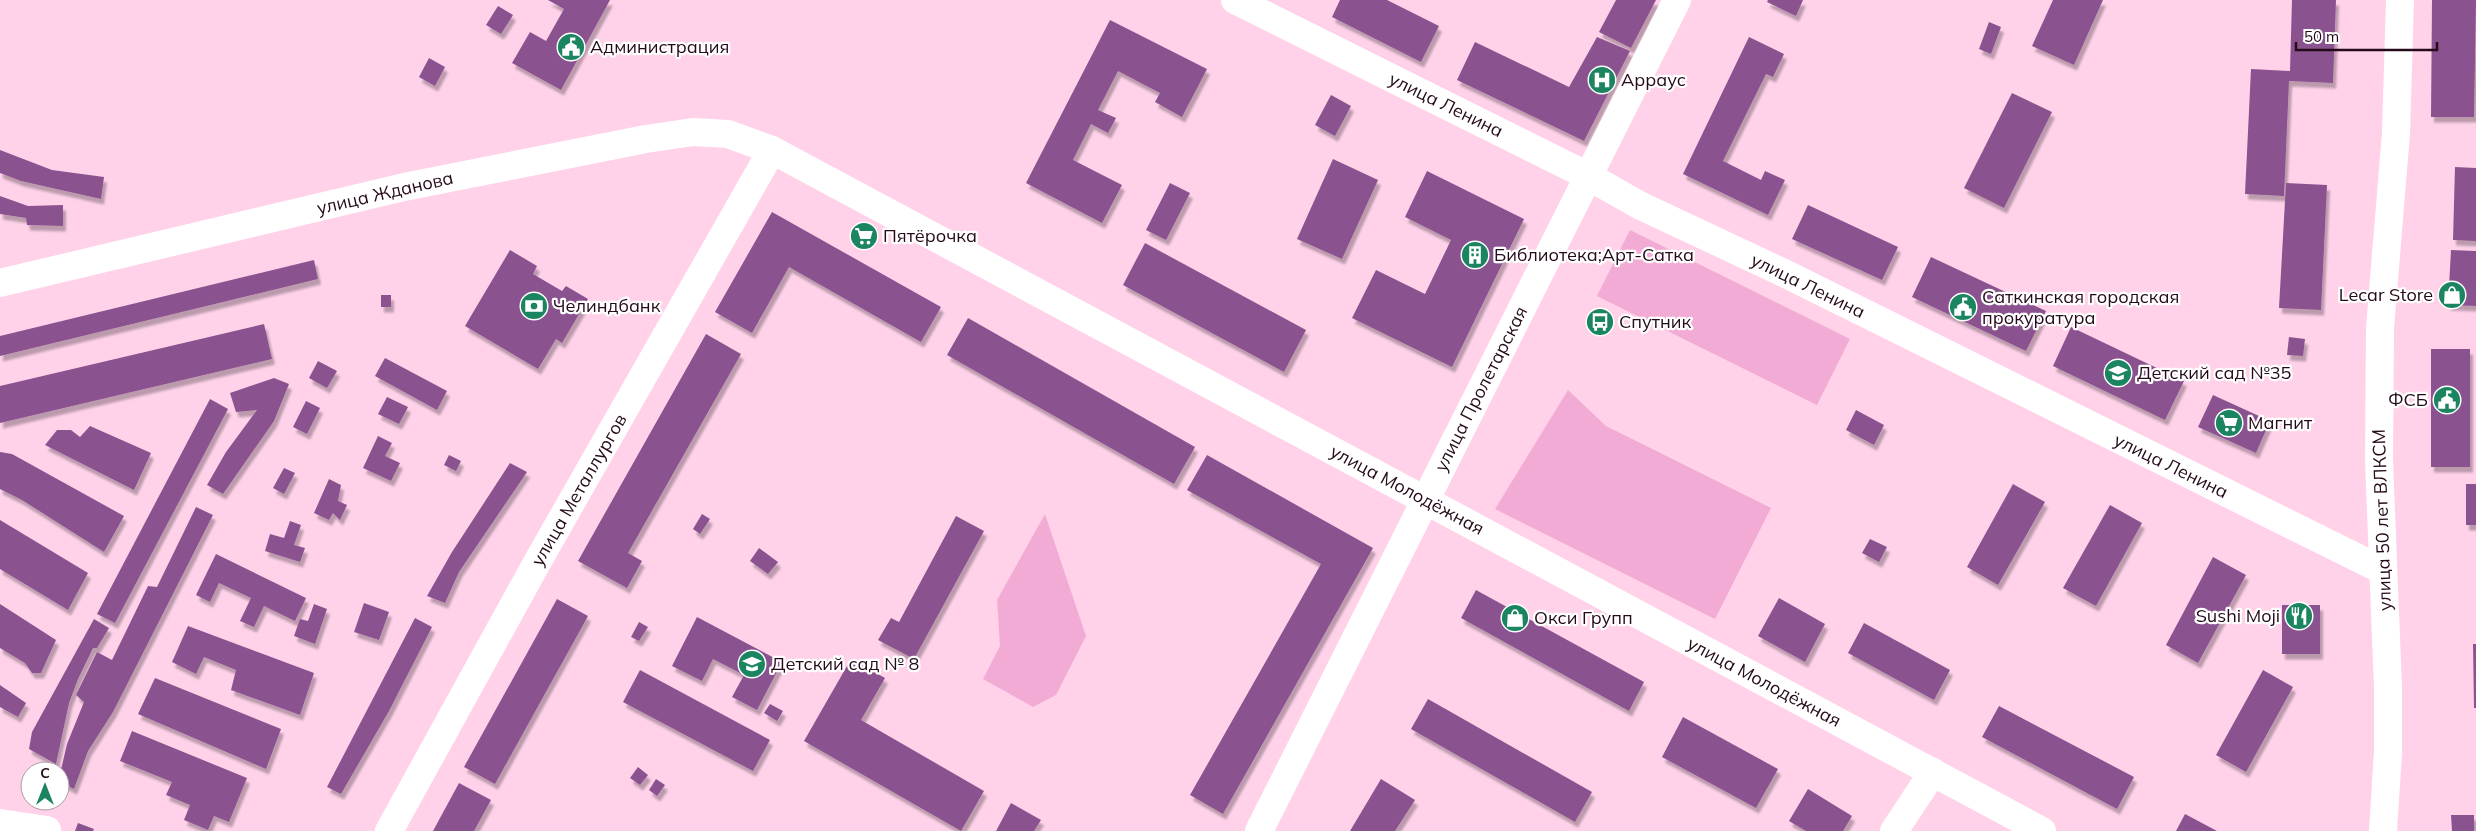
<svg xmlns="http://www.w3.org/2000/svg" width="2476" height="831" font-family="Mulish,sans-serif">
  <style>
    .green { fill: #f2abd4 }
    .building { fill: #8a528f; filter: url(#shadow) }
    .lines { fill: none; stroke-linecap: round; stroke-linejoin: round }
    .minor { stroke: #fff; stroke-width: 28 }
    .major { stroke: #fff; stroke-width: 28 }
    .labels { text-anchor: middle; stroke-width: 4.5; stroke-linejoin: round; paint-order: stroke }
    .poi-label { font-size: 18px; fill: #240a1a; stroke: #fff; text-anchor: start }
    .street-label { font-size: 18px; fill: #240a1a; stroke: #fff }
  </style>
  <defs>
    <filter id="shadow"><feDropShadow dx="3" dy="5.5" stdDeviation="1" flood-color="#0004"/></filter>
  </defs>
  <rect width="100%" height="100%" fill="#ffd2ea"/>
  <!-- green -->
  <g class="green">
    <polygon points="1630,230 1850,339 1817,405 1597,296"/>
    <polygon points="1568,390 1606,426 1771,508 1715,619 1495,509"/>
    <polygon points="1045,514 1086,636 1056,695 1033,707 983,679 1000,646 997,600"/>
  </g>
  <!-- building -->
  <g class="building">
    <polygon points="548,0 610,0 561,90 512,63 530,32 546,41 564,9"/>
    <polygon points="1340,0 1387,0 1439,26 1421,62 1332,17"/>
    <polygon points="1616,0 1656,0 1631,48 1599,32"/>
    <polygon points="1768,0 1803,0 1796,16 1767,2"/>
    <polygon points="2053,0 2103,0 2074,65 2032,46"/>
    <polygon points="2292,0 2336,0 2333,83 2289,81 2284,196 2245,194 2251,69 2290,71"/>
    <polygon points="2432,0 2476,0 2474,117 2431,117"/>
    <polygon points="498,6 513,15 501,34 486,25"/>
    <polygon points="1110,20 1207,69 1182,117 1155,102 1160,93 1118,71 1098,110 1116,118 1108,133 1091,124 1073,160 1122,185 1102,223 1026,183"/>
    <polygon points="1989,22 2001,27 1991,54 1979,49"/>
    <polygon points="1597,37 1630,51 1584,141 1457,80 1475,42 1569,87"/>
    <polygon points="1749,37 1784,54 1773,77 1766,74 1723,161 1761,180 1765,171 1785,180 1768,215 1683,174"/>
    <polygon points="429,58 445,67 435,86 419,77"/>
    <polygon points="2012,93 2052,112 2004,208 1964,188"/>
    <polygon points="1331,95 1351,106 1335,136 1315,125"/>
    <polygon points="0,150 52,170 104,177 101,199 21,181 0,173"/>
    <polygon points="1333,159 1378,180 1342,259 1297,239"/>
    <polygon points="2455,167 2476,168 2476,241 2453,240"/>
    <polygon points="1427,171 1524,219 1452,367 1352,318 1376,270 1425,294 1451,240 1405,217"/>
    <polygon points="1170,183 1190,193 1166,240 1146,230"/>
    <polygon points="2286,183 2327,185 2321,310 2279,308"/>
    <polygon points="0,196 28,206 63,205 63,226 27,225 26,218 0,214"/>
    <polygon points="1808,205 1898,247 1882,280 1792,239"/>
    <polygon points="772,212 941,307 921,342 789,267 752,333 715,312"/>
    <polygon points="1145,243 1306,330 1284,372 1123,285"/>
    <polygon points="510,250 537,266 533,274 562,291 566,286 588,299 562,343 556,339 538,369 465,326"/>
    <polygon points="2451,250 2476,251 2476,306 2448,305"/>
    <polygon points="1931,257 2046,311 2026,351 1912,297"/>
    <polygon points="314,260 318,279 0,356 0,336"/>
    <rect x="381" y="295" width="10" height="12"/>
    <polygon points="968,318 1195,447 1174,484 947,355"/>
    <polygon points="264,324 272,359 0,423 0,386"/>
    <polygon points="2071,327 2184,381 2165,420 2053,366"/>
    <polygon points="706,334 741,354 628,553 642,561 627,588 578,561"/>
    <polygon points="2289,337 2305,339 2303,356 2287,355"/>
    <rect x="2431" y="349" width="39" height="118"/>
    <polygon points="385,358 447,391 437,410 375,376"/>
    <polygon points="318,361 337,371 327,388 309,378"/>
    <polygon points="274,378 289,384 274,421 223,494 207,485 226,452 257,410 236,412 230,393"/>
    <polygon points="2213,395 2270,421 2256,453 2198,427"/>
    <polygon points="387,397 408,407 399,424 378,414"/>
    <polygon points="210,399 228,409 115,623 97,614"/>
    <polygon points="306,401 320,408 307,434 293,427"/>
    <polygon points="1856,410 1884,425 1874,445 1846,430"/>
    <polygon points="90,426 151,453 134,490 45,445 57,430 71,430 80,437"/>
    <polygon points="378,436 392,443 385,456 400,463 391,481 363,468"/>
    <polygon points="0,452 12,454 124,516 104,552 22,500 0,489"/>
    <polygon points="449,455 461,461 456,471 444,465"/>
    <polygon points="1207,455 1373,548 1223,814 1190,795 1321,564 1187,490"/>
    <polygon points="510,463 527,472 459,572 445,603 427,596 452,552"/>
    <polygon points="284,468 295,473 284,494 273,488"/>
    <polygon points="329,479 341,485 338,501 347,505 340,520 333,513 329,520 314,513"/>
    <polygon points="2013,484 2045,502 1998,585 1967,567"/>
    <rect x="2466" y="484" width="10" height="41"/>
    <polygon points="2110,505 2142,523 2096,606 2063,588"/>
    <polygon points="196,507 213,515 113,712 88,751 74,789 60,782 60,774 67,744 84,702 76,695 97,652 112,660 148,586 157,587"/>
    <polygon points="702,514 710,519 700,534 693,529"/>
    <polygon points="956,516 984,531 914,659 878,640 891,618 899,622"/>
    <polygon points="0,520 88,573 68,610 0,569"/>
    <polygon points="290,521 301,525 294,545 305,548 300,562 265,551 270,534 284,538"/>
    <polygon points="1870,539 1887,547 1879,562 1862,553"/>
    <polygon points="759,548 778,562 768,574 750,561"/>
    <polygon points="216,554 306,598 295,621 264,606 254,627 240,621 251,598 219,583 210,602 196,595"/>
    <polygon points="2213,557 2246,575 2198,663 2166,645"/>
    <polygon points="1476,590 1644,682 1629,711 1461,618"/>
    <polygon points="1779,598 1825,624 1805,662 1758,636"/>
    <polygon points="557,599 588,616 495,784 464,767"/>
    <polygon points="364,603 389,612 379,640 354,632"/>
    <polygon points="0,604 56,640 41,673 32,673 25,663 0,648"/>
    <polygon points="314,604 327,609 315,644 294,636 300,619 308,621"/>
    <rect x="2282" y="605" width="38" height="49"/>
    <polygon points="697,617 782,662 757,710 732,697 744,675 713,659 702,681 672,666"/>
    <polygon points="415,618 432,627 389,711 341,794 327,787"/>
    <polygon points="94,619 109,628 97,648 93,648 78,679 69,703 56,764 29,749 32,732"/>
    <polygon points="639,622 648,627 639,641 631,637"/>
    <polygon points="1864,623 1950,670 1934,700 1848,653"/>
    <polygon points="188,626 314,673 300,715 231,690 236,670 204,657 196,674 172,662"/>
    <polygon points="2473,644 2476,644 2476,708 2474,708"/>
    <polygon points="851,659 885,678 861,720 984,791 961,831 804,741"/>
    <polygon points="640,670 770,740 753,771 623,702"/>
    <polygon points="2263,670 2293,687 2246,772 2216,755"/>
    <polygon points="155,678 281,729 266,769 138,714"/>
    <polygon points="0,685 26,703 18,717 0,707"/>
    <polygon points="1428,699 1592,792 1575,822 1411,729"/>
    <polygon points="770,704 783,711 777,721 764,713"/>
    <polygon points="1999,706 2134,777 2117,809 1982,737"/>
    <polygon points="1683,717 1778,769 1756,808 1662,757"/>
    <polygon points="132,731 247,778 229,822 214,816 208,830 184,820 190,805 166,795 172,782 120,761"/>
    <polygon points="638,767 648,775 640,785 630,778"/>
    <polygon points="656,779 665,785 657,796 649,790"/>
    <polygon points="1381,779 1415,800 1395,831 1350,831"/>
    <polygon points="459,783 491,800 474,831 433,831"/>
    <polygon points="1808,789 1852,816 1843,831 1806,831 1789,821"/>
    <polygon points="1011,803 1041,820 1034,831 996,831"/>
    <polygon points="2185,814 2217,831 2176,831"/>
    <polygon points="2451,815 2474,815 2474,831 2452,831"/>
    <polygon points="78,823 94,829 93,831 75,831"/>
  </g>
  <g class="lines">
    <!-- minor -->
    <g class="minor">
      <polyline points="0,283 404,187 646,139 693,132 728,134 772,150 539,559 389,831"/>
      <polyline points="0,823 47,830"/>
      <polyline points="1894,831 1933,772"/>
    </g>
    <!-- major -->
    <g class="major">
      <polyline points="1235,0 1588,176 1639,205 1788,275 2382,570"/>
      <polyline points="772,150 2042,831"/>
      <polyline points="1259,831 1677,0"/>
      <polyline points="2383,831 2388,752 2388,688 2379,461 2380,328 2396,133 2400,0"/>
    </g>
  </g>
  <!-- icons -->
  <defs>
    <symbol id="civic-disc" viewBox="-11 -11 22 22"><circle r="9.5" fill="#1b8460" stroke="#fff"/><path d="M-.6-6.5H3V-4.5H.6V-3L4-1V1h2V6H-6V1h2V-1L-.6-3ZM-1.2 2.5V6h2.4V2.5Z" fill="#fff"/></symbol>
    <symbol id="hospital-disc" viewBox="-11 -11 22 22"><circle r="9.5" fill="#1b8460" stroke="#fff"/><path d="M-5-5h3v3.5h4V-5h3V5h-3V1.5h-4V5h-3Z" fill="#fff"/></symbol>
    <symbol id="supermarket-disc" viewBox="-11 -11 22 22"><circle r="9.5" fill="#1b8460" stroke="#fff"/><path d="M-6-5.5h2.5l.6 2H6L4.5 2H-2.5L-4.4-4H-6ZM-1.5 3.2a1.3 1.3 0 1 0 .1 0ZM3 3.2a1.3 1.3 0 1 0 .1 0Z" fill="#fff"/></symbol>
    <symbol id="building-disc" viewBox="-11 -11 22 22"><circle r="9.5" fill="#1b8460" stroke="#fff"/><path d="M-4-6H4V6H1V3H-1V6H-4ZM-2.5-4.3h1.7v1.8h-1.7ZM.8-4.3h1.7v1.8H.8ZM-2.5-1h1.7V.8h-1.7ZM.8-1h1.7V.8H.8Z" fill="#fff"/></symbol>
    <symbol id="shop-disc" viewBox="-11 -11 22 22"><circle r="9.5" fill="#1b8460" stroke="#fff"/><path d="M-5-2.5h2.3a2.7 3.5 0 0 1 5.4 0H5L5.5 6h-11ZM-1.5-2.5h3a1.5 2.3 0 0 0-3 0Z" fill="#fff"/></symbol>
    <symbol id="bank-disc" viewBox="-11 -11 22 22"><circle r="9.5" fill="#1b8460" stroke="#fff"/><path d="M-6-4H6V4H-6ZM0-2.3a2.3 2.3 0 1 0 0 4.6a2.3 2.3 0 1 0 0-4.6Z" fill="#fff"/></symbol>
    <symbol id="bus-disc" viewBox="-11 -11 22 22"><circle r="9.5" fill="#1b8460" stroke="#fff"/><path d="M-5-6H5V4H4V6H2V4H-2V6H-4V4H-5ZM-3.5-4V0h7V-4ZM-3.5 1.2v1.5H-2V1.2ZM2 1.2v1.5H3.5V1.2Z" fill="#fff"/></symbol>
    <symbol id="school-disc" viewBox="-11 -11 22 22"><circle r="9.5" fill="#1b8460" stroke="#fff"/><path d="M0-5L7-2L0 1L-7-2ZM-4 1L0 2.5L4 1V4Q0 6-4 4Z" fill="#fff"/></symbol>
    <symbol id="restaurant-disc" viewBox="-11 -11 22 22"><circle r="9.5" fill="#1b8460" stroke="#fff"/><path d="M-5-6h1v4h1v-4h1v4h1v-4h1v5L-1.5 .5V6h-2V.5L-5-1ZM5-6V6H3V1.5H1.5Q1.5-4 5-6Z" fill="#fff"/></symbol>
  </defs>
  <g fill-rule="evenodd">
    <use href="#civic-disc" x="555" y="31" width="32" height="32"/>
    <use href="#hospital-disc" x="1586" y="64" width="32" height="32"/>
    <use href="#supermarket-disc" x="848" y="220" width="32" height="32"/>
    <use href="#building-disc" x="1459" y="239" width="32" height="32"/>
    <use href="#shop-disc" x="2436" y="279" width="32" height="32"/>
    <use href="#bank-disc" x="518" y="290" width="32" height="32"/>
    <use href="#civic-disc" x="1947" y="291" width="32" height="32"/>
    <use href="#bus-disc" x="1584" y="306" width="32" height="32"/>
    <use href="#school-disc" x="2102" y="357" width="32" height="32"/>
    <use href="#civic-disc" x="2431" y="384" width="32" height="32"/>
    <use href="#supermarket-disc" x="2213" y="407" width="32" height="32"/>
    <use href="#restaurant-disc" x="2283" y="600" width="32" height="32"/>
    <use href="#shop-disc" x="1499" y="602" width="32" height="32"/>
    <use href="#school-disc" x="736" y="648" width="32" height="32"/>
  </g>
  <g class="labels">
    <!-- poi labels -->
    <g class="poi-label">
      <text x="590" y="53">Администрация</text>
      <text x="1621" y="86">Арраус</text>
      <text x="883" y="242">Пятёрочка</text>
      <text x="1494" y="261">Библиотека;Арт-Сатка</text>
      <text x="2433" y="301" text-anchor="end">Lecar Store</text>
      <text x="1982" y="303">Саткинская городская<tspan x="1982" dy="21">прокуратура</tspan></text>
      <text x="553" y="312">Челиндбанк</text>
      <text x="1619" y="328">Спутник</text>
      <text x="2137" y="379">Детский сад №35</text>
      <text x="2428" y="406" text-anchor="end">ФСБ</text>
      <text x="2248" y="429">Магнит</text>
      <text x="2280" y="622" text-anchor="end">Sushi Moji</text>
      <text x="1534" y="624">Окси Групп</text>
      <text x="771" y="670">Детский сад № 8</text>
    </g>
    <!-- street labels -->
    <g class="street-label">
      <text transform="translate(1446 105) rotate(26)" y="6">улица Ленина</text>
      <text transform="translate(385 193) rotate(-13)" y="6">улица Жданова</text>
      <text transform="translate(1808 286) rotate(26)" y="6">улица Ленина</text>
      <text transform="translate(1481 389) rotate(-63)" y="6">улица Пролетарская</text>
      <text transform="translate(2171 466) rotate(26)" y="6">улица Ленина</text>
      <text transform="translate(579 490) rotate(-60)" y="6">улица Металлургов</text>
      <text transform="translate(1407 490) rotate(28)" y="6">улица Молодёжная</text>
      <text transform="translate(2382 520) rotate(-92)" y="6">улица 50 лет ВЛКСМ</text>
      <text transform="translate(1764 682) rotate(28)" y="6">улица Молодёжная</text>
    </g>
  </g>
  <!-- north arrow -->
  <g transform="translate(45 786)"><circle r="24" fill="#ffffff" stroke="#a79da3"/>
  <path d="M0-4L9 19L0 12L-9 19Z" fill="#1b8460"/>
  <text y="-8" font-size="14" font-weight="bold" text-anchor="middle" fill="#240a1a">С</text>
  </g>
  <!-- scale -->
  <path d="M2296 42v8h141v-8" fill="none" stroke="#240a1a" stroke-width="2.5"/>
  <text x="2304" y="42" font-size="15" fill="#240a1a" stroke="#ffffff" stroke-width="4" paint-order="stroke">50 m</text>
</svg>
